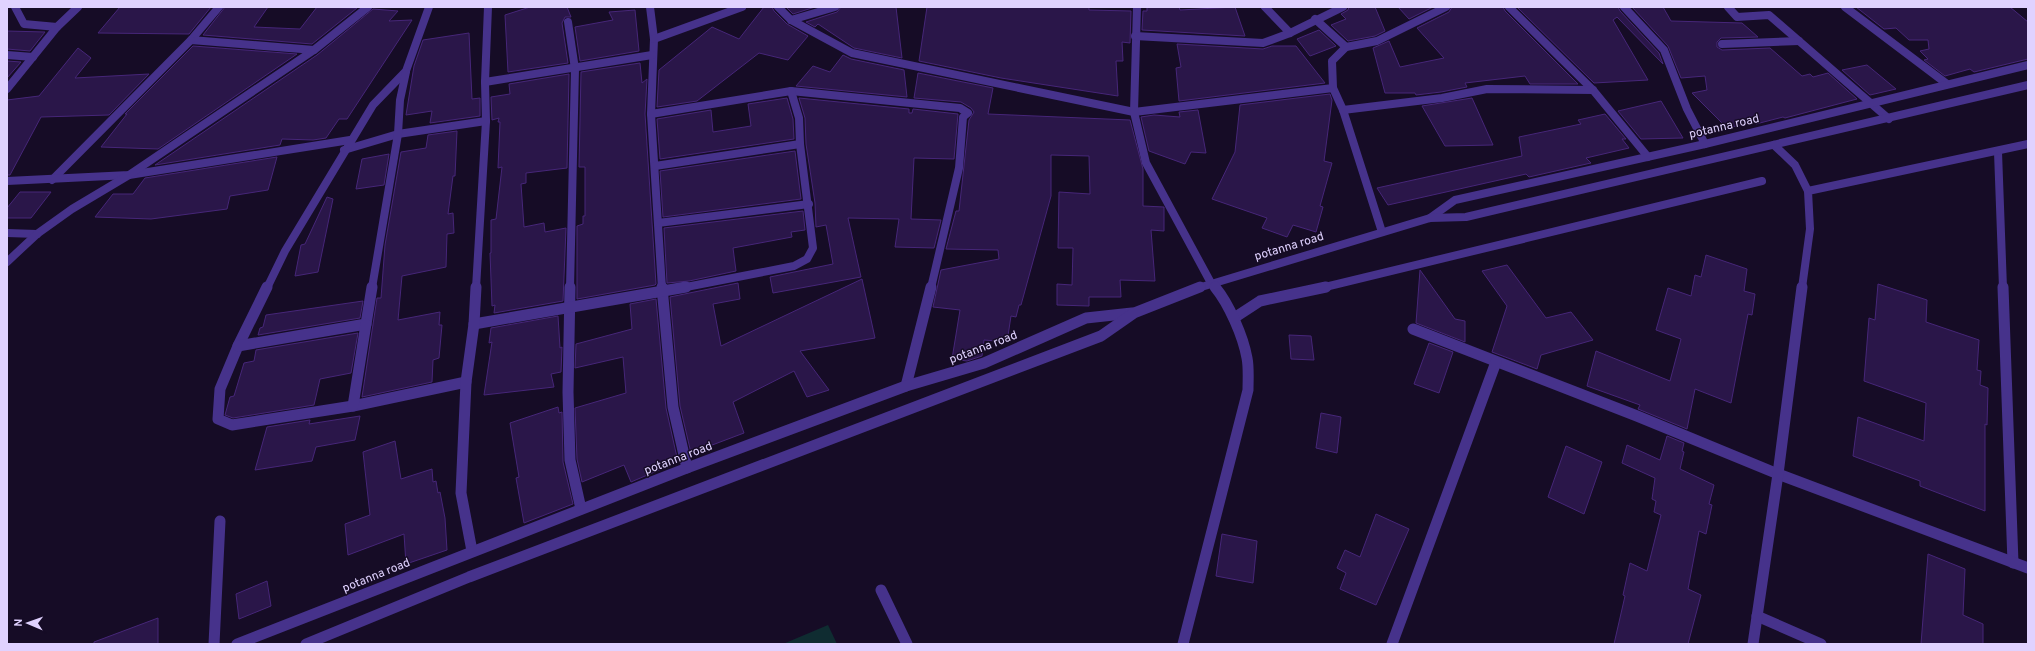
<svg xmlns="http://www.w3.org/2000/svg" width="2035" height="651" font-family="Overpass,sans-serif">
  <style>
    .green { fill: #0f2c31 }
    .building { fill: #2a1649; stroke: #462678 }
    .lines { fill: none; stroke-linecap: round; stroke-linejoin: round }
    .minor-far1 { stroke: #46328b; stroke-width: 8 }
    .minor { stroke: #46328b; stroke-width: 11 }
    .labels { text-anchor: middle; stroke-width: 3; stroke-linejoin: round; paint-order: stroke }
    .street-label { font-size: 12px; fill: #e0d2ff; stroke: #160c26 }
  </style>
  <rect width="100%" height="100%" fill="#160c26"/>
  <!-- green -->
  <polygon class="green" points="828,625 837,644 783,644"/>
  <!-- building -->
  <g class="building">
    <polygon points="120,7 211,7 189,34 98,33"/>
    <polygon points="225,7 268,7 254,27 300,29 317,7 357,8 312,44 203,35"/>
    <polygon points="530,7 567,7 571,17 565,17 562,23 568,63 508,72 505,15"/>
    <polygon points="764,7 772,7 774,11 787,24 808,36 788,60 759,53 697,101 657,107 659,70 712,27 739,39"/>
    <polygon points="786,7 815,7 793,14"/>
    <polygon points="841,7 896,7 902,58 854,48 818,24 815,27 806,22 837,12"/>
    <polygon points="927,7 1089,7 1089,10 1131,11 1130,43 1122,42 1123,61 1116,61 1118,96 1001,78 919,61"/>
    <polygon points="1147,7 1179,7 1180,10 1235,7 1245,36 1142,30 1143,11 1147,11"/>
    <polygon points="1349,7 1375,7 1385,31 1375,36 1348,41 1331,25 1346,19 1341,14 1348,10"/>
    <polygon points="1398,7 1433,7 1409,19"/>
    <polygon points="1452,7 1503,7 1505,11 1578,84 1530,84 1525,76 1465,83 1467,87 1441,92 1416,95 1415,93 1385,93 1373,48 1389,41 1400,67 1444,58 1417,28 1449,12"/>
    <polygon points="1517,7 1618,7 1620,11 1659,53 1663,64 1617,17 1613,20 1648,80 1594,83"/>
    <polygon points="1632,7 1663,7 1671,21 1742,23 1758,37 1721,38 1717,42 1717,47 1722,50 1770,48 1802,76 1810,74 1813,77 1828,73 1857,99 1785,118 1783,117 1756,124 1754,122 1727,128 1692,93 1707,90 1705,76 1681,78 1668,46"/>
    <polygon points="1856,7 2010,7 2028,22 2028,59 1974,72 1970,69 1945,76 1924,60 1928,59 1920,51 1929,49 1928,40 1909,40 1896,28 1884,29"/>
    <polygon points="373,9 398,11 389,21 412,20 347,119 339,119 326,138 313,140 282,139 280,145 155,165 317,55"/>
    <polygon points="635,10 639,51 580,61 575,27 613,20 609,12"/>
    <polygon points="1319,30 1336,46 1310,56 1297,39"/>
    <polygon points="7,31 45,32 30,51 7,49"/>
    <polygon points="469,33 472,99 480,98 480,116 430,123 432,111 406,115 414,66 423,40"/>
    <polygon points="1177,44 1263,49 1272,46 1296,46 1325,83 1179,101 1176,68 1181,67"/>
    <polygon points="193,46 297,54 158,149 101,147 127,114 125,114"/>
    <polygon points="78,48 91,58 75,78 149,74 109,115 41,117 10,175 7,175 7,100 39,96"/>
    <polygon points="843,55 851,59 904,70 907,97 796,86 813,66 830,72"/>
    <polygon points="7,61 21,62 7,78"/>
    <polygon points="640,63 642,83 647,79 645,114 656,284 655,285 577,299 577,226 583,224 583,216 585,216 585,167 579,167 581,72"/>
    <polygon points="1867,65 1896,89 1870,95 1842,70"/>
    <polygon points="918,73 993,88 988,114 1130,120 1143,169 1143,206 1164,207 1164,231 1151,230 1155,281 1120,280 1121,297 1089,297 1089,306 1057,305 1057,284 1072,285 1073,248 1058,248 1059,192 1090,194 1089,156 1051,155 1051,196 1021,305 1019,305 1016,317 1011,316 1007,342 984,340 982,356 967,361 952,359 960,310 933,307 941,270 999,259 998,250 946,249 956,211 959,211 969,120 974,112 971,108 961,102 914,98"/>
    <polygon points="569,74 567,168 526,173 526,183 521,184 524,227 544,223 545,232 566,228 563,301 494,313 495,305 492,306 490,253 491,253 491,220 496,219 502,167 498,168 500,122 498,122 499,118 492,120 491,97 510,94 509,84"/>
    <polygon points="1330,94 1332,100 1324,161 1332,163 1320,206 1323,207 1316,232 1293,225 1287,237 1262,228 1267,218 1212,199 1235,152 1240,105"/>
    <polygon points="787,98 793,119 794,139 660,159 657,119 711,110 713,132 751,126 748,104"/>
    <polygon points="799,98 909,109 909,113 912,113 913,109 958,114 954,159 914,158 911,219 941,220 934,248 895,247 899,219 848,218 861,277 773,293 770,277 833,264 826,225 816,227 815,203 806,144 805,118"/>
    <polygon points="1472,98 1493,145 1445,146 1422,106"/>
    <polygon points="1661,101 1683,138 1641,139 1618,111"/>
    <polygon points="1198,110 1206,153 1191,152 1185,164 1149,151 1141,117 1154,115 1180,117 1179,112"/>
    <polygon points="1605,114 1626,139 1622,139 1629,148 1586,158 1591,163 1529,177 1526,174 1388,205 1377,188 1522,156 1519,137 1581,124 1578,120"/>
    <polygon points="457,131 455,176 453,176 448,214 453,213 454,233 447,234 446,267 402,276 398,320 440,312 439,325 442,325 439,358 433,360 432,382 362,397 377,298 381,298 385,245 401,152 426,148 428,135"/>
    <polygon points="795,151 801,199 663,217 660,171"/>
    <polygon points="389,154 384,185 356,189 362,159"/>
    <polygon points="277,157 268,190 230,196 227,209 151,219 95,217 113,194 133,194 145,178"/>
    <polygon points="20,192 51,192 31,218 7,218 7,208"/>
    <polygon points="327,197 333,199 318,272 295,276 301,245 305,244"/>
    <polygon points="803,211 805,230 791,232 792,237 733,248 736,271 689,281 667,283 664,228"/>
    <polygon points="1706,255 1747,269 1744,291 1755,294 1752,315 1748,314 1731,403 1695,389 1687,429 1638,409 1640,405 1587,386 1596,351 1670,381 1681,339 1656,330 1668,288 1691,296 1695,275 1701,277"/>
    <polygon points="1507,265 1546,318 1571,312 1593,340 1541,355 1537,369 1492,352 1507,306 1482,271"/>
    <polygon points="1420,270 1455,319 1465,321 1465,342 1416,323"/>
    <polygon points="862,279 875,338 800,351 829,390 807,397 794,371 733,402 744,433 691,453 680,406 670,297 738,283 740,299 713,304 721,346"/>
    <polygon points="1878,284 1927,300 1926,322 1979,340 1977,370 1981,371 1980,385 1988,388 1987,425 1985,424 1985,511 1920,486 1920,481 1853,456 1858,417 1924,441 1926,403 1864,381 1869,318 1875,320"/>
    <polygon points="656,299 666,408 678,462 631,482 624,465 582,482 577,459 575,408 626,393 623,357 575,368 576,344 632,329 630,304"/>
    <polygon points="363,301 360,318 258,335 260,328 263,327 266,315"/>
    <polygon points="558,316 560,348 562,347 561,372 551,374 554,387 484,395 492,342 489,343 491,328"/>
    <polygon points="358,333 351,373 320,379 314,405 233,418 225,415 230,397 234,396 244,363 254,361 256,350"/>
    <polygon points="1289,335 1311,336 1314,360 1291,359"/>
    <polygon points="1429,343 1453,352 1439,393 1414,384"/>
    <polygon points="558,407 559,413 562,412 563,462 573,504 524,523 516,478 519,477 510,423"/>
    <polygon points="1321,413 1341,417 1337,453 1316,448"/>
    <polygon points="360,416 355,440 316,447 312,461 255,470 267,427 310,420 309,424"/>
    <polygon points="1667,436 1684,443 1682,451 1684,452 1680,469 1714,485 1709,504 1712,505 1706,534 1699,531 1688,589 1701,595 1688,644 1614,644 1625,596 1623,595 1630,563 1647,571 1661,515 1654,512 1656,501 1652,499 1655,478 1622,463 1627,445 1660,460"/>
    <polygon points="395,441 401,479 432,469 433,482 436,481 438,493 440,492 445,518 447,550 406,564 404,534 348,555 345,524 370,515 363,452"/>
    <polygon points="1566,446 1602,462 1584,514 1548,497"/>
    <polygon points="1376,514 1409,529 1376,605 1340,589 1346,573 1337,568 1345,550 1360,557"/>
    <polygon points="1222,534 1257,541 1253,583 1216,576"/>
    <polygon points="1928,554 1965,569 1963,615 1983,624 1983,644 1921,644"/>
    <polygon points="267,581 271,606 239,619 236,594"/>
    <polygon points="158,618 158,644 94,644 94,642"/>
  </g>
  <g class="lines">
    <!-- minor-far1 -->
    <g class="minor-far1">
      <polyline points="15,7 24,24 57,27"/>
      <polyline points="219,7 191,40 314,50"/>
      <polyline points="650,7 654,39 651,114 662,288"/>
      <polyline points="778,7 791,20 852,53 1134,112 1333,88"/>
      <polyline points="1137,7 1134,112 1146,163 1211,283 1216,288"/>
      <polyline points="1265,7 1290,33"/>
      <polyline points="1509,7 1593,90 1648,157"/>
      <polyline points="1624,7 1664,50 1687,109 1705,144"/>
      <polyline points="1728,7 1737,17 1769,15 1889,119"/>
      <polyline points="1845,7 1947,84"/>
      <polyline points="1315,19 1346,47"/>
      <polyline points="791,20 835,7"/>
      <polyline points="568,22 575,69 570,288"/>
      <polyline points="1135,36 1263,43 1290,33 1343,7"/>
      <polyline points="654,39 742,7"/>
      <polyline points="1722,44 1799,41"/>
      <polyline points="7,55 33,57"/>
      <polyline points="485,82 652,55"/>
      <polyline points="7,89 57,27 78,7"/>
      <polyline points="1343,110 1442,98 1487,89 1593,90"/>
      <polyline points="651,114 791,91 960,108 968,113 963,117 959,168 931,288"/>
      <polyline points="1774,145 1795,165 1808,191"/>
      <polyline points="344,150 398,134 486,121"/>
      <polyline points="1998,152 2003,288"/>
      <polyline points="655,166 800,144"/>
      <polyline points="52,180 191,40"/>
      <polyline points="7,181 129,175 350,140"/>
      <polyline points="1430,218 1455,200 1705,144 2028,65"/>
      <polyline points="658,223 809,204"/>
      <polyline points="1382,232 1343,110 1333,88 1332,61 1346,47 1377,41 1446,7"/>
      <polyline points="7,233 37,234"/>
      <polyline points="7,262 37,234 72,209 129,175 314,50 368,7"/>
      <polyline points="267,288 285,251 373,105 406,71 429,7"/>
      <polyline points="372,288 398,134 400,100 406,72"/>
      <polyline points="476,288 486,121 485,82 488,7"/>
      <polyline points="681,288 794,266 807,259 813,248 800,144 799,118 791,91"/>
      <polyline points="1198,288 1430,218 1466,217 2028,85"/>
      <polyline points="1321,288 1762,181"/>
      <polyline points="1802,288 1810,229 1808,191 2028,144"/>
    </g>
    <!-- minor -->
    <g class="minor">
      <polyline points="267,287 238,346 220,389 218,419 232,425 353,406 466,382"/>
      <polyline points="570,287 568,392 570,460 581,509"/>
      <polyline points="662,287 673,407 687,468"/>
      <polyline points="2003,287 2013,563"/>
      <polyline points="1234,318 1260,301 1326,287"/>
      <polyline points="474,324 686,287"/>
      <polyline points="1413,329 1637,416 1778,474 2028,568"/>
      <polyline points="238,346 366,324 372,287"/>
      <polyline points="906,386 931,287"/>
      <polyline points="353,406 366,324"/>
      <polyline points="472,551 461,493 466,382 474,324 476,287"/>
      <polyline points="881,590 907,644"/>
      <polyline points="1757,616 1821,644"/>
      <polyline points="214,644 220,521"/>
      <polyline points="237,644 687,468 906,386 984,363 1086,318 1132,313"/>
      <polyline points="306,644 469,577 1101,336 1134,313 1200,287"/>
      <path d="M1183,644L1248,390C1248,380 1249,368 1247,358C1243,336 1229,304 1215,287"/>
      <polyline points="1392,644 1496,362"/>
      <polyline points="1753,644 1778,474 1802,287"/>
    </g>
  </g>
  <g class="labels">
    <!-- street labels -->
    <g class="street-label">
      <text transform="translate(1724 126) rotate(-13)" y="4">potanna road</text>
      <text transform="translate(1289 246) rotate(-17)" y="4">potanna road</text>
      <text transform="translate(983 347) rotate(-21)" y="4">potanna road</text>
      <text transform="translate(678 458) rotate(-21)" y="4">potanna road</text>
      <text transform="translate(376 575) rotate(-22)" y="4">potanna road</text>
    </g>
  </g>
  <!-- border -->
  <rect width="2035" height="651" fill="none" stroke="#e0d2ff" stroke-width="16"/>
  <!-- north arrow -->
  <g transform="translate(28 623) rotate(272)" stroke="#160c26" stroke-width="3" paint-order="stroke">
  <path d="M0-3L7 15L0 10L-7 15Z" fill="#e0d2ff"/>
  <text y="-6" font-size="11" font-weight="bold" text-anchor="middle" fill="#e0d2ff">N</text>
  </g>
</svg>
